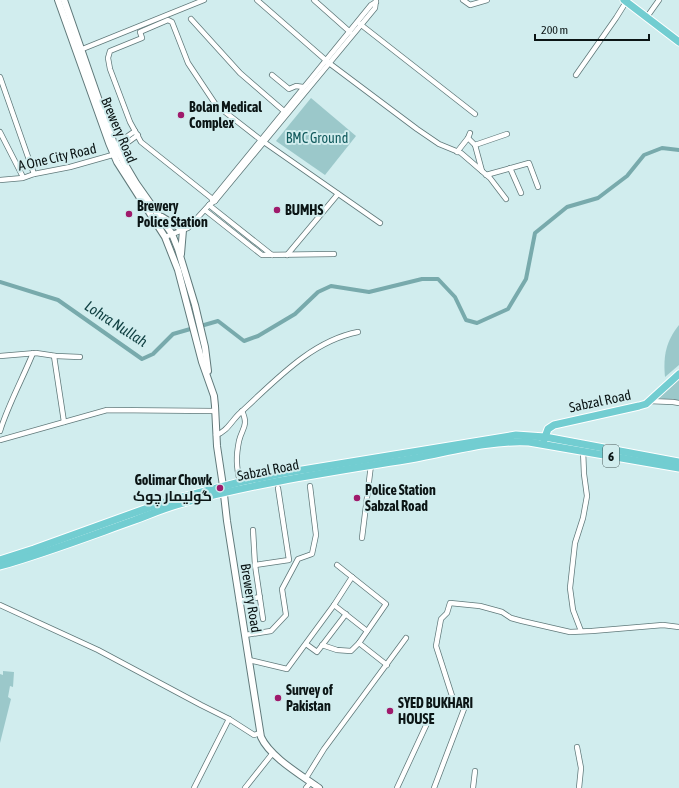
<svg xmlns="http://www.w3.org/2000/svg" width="679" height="788" font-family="'Asap Condensed',Cairo,sans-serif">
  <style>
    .green { fill: #9bc8ca }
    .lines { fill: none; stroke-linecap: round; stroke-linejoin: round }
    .canal { stroke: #78aaac; stroke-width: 4 }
    .street-casing { stroke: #60797a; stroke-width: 6 }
    .secondary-casing { stroke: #60797a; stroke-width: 8 }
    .primary-casing { stroke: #fff; stroke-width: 9 }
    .street { stroke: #fff; stroke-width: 4.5 }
    .secondary { stroke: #fff; stroke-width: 6 }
    .primary { stroke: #72cdd1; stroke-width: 7 }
    .poi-dot { fill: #9f1a6b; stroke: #d1edee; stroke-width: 1.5 }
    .labels { text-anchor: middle; stroke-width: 4; stroke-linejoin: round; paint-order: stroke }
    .shield { fill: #d1edee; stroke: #465656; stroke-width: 1 }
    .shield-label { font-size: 13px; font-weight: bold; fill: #0b1515 }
    .poi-label { font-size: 14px; font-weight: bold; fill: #0b1515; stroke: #d1edee; text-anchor: start }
    .street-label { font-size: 14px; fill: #0b1515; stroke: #d1edee }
    .park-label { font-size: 14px; fill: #135b5e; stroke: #d1edee }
    .water-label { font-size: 15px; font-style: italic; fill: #0f3f41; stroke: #d1edee }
  </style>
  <rect width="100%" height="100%" fill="#d1edee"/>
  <!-- green -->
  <g class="green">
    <polygon points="311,98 356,136 325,175 276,141"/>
    <path d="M679,325V365L665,377C663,356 666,341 679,325Z"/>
    <polygon points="679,373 679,402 654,397"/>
    <polygon points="3,671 14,672 13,687 10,686 8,697 11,699 0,743 0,674 3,675"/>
  </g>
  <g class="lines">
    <!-- canal -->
    <polyline class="canal" points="0,282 58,300 142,359 153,354 173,334 218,321 244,341 258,336 295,314 318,292 331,286 369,292 422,279 438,279 455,297 466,320 477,323 508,309 526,279 535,233 567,207 598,198 627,176 644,155 662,148 679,150"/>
    <defs>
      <g id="street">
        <polyline points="257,0 329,63 417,129 439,144 461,153 490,178 506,199"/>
        <polyline points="314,0 350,32"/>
        <polyline points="463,0 470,5 487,0"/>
        <polyline points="649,14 659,0"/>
        <polyline points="191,19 240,73 285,112"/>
        <polyline points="360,24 475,114"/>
        <polyline points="80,50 204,0"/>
        <polyline points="272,75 289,89 296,86 303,87"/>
        <polyline points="576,75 616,18 626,2"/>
        <polyline points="0,77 34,174"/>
        <polyline points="0,132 23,177"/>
        <polyline points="468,138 475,145 482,171"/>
        <polyline points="115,145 135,131"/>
        <polyline points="475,145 507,134"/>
        <polyline points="117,150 138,135"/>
        <polyline points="457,152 468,138 470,133"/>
        <polyline points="510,168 521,193"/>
        <polyline points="486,175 529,163 538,187"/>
        <polyline points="0,180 23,178 34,174 70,167 116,154"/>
        <polyline points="212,200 371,5 376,2"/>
        <polyline points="215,201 141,142 130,122 110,69 108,58 110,51 142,38 140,32 168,20 172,22 188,63 216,105 261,140 380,223"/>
        <polyline points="209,205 272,255"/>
        <polyline points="205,210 262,255 334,254"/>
        <polyline points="165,237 188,228 210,204 215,201 375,8 376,0"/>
        <polyline points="287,255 338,194"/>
        <polyline points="0,356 36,353 56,356 80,357"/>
        <polyline points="54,356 64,422"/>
        <polyline points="648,401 673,402 679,403"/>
        <path d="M0,431C8,405 22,380 33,353"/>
        <path d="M216,435C227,432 232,420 240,413C275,381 311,341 358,332"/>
        <polyline points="0,440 107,410 215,411"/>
        <path d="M240,482C236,466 236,456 239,441C242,428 249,426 242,411"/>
        <polyline points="253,530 255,565 263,619"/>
        <polyline points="362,538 371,465"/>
        <polyline points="255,565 289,560 278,488"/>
        <polyline points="239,601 260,597"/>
        <polyline points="0,605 98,650 201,705 229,719 254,735 260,733"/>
        <polyline points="334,605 367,631"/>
        <polyline points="581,631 573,610 570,588 575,543 583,518 587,496 584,474 583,450"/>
        <polyline points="245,635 271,631 286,615 282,589 298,559 312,554 316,535 310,486"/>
        <polyline points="359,643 387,665"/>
        <polyline points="306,644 317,652 346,614"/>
        <polyline points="322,645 337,650 351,651 359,643 386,604 337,565"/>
        <polyline points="249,660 287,669 334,605 352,577"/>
        <polyline points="577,747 581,768 579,788"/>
        <polyline points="306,778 324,749 406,638"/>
        <polyline points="194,788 229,719"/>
        <polyline points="245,788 272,754"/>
        <polyline points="306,788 311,782"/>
        <polyline points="397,788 430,717"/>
        <polyline points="434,788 464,709 453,699 436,646 441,619 447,613 450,603 480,606 502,612 511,618 522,621 570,632 592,631 663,625 679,627"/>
        <polyline points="473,788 475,771"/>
      </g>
      <g id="secondary">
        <path d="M58,0L109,143L117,162L165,237L178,270L202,362L214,396L215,406L217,446L223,486L227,521L261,737C270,757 301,775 319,788"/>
        <polyline points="64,0 113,141 123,161 136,183 172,234 178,249 195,305 205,347 208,371"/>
        <polyline points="162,217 183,230 181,254"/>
      </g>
      <g id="primary">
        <polyline points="624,0 679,42"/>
        <polyline points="544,440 548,429 554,425 639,406 646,404 679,374"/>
        <polyline points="0,560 34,549 167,501 240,482 284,473 516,435 545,437 679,462"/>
        <path d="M0,566C46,553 90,536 135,520C151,514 167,507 183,503C260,482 338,471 416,458C453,451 491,440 529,442L679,468"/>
      </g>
    </defs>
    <!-- street casing -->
    <use href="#street" class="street-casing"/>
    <!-- secondary casing -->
    <use href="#secondary" class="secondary-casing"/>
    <!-- primary casing -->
    <use href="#primary" class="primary-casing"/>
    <!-- street -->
    <use href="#street" class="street"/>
    <!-- secondary -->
    <use href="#secondary" class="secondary"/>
    <!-- primary -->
    <use href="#primary" class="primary"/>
  </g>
  <!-- markers -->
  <g class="poi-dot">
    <circle cx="181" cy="115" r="4"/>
    <circle cx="277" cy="210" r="4"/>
    <circle cx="129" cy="214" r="4"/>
    <circle cx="220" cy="488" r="4"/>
    <circle cx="357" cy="498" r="4"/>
    <circle cx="278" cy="698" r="4"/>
    <circle cx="390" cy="711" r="4"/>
  </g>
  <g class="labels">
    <!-- shield labels -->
    <rect class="shield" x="603" y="445" width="16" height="22" rx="3"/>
    <g class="shield-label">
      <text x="611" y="461">6</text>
    </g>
    <!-- poi labels -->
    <g class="poi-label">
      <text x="189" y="112">Bolan Medical<tspan x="189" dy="16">Complex</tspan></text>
      <text x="137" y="211">Brewery<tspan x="137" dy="16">Police Station</tspan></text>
      <text x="285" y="215">BUMHS</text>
      <text x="212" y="485" text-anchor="end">Golimar Chowk<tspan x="212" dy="16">گولیمار چوک</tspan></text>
      <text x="365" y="495">Police Station<tspan x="365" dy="16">Sabzal Road</tspan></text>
      <text x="286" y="695">Survey of<tspan x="286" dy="16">Pakistan</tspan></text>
      <text x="398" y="708">SYED BUKHARI<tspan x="398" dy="16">HOUSE</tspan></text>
    </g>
    <!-- street labels -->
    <g class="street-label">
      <text transform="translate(119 130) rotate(67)" y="5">Brewery Road</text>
      <text transform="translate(57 157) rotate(-13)" y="5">A One City Road</text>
      <text transform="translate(600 401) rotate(-12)" y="5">Sabzal Road</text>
      <text transform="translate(268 470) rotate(-11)" y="5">Sabzal Road</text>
      <text transform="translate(251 598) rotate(81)" y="5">Brewery Road</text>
    </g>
    <!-- park labels -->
    <g class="park-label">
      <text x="317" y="143">BMC Ground</text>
    </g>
    <!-- water labels -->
    <g class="water-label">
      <text transform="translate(116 324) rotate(33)" y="5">Lohra Nullah</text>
    </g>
  </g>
  <!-- scale -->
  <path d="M535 34v6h114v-6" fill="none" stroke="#0b1515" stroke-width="2"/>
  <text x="541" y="34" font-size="12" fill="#0b1515" stroke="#d1edee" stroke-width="3" paint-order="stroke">200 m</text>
</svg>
